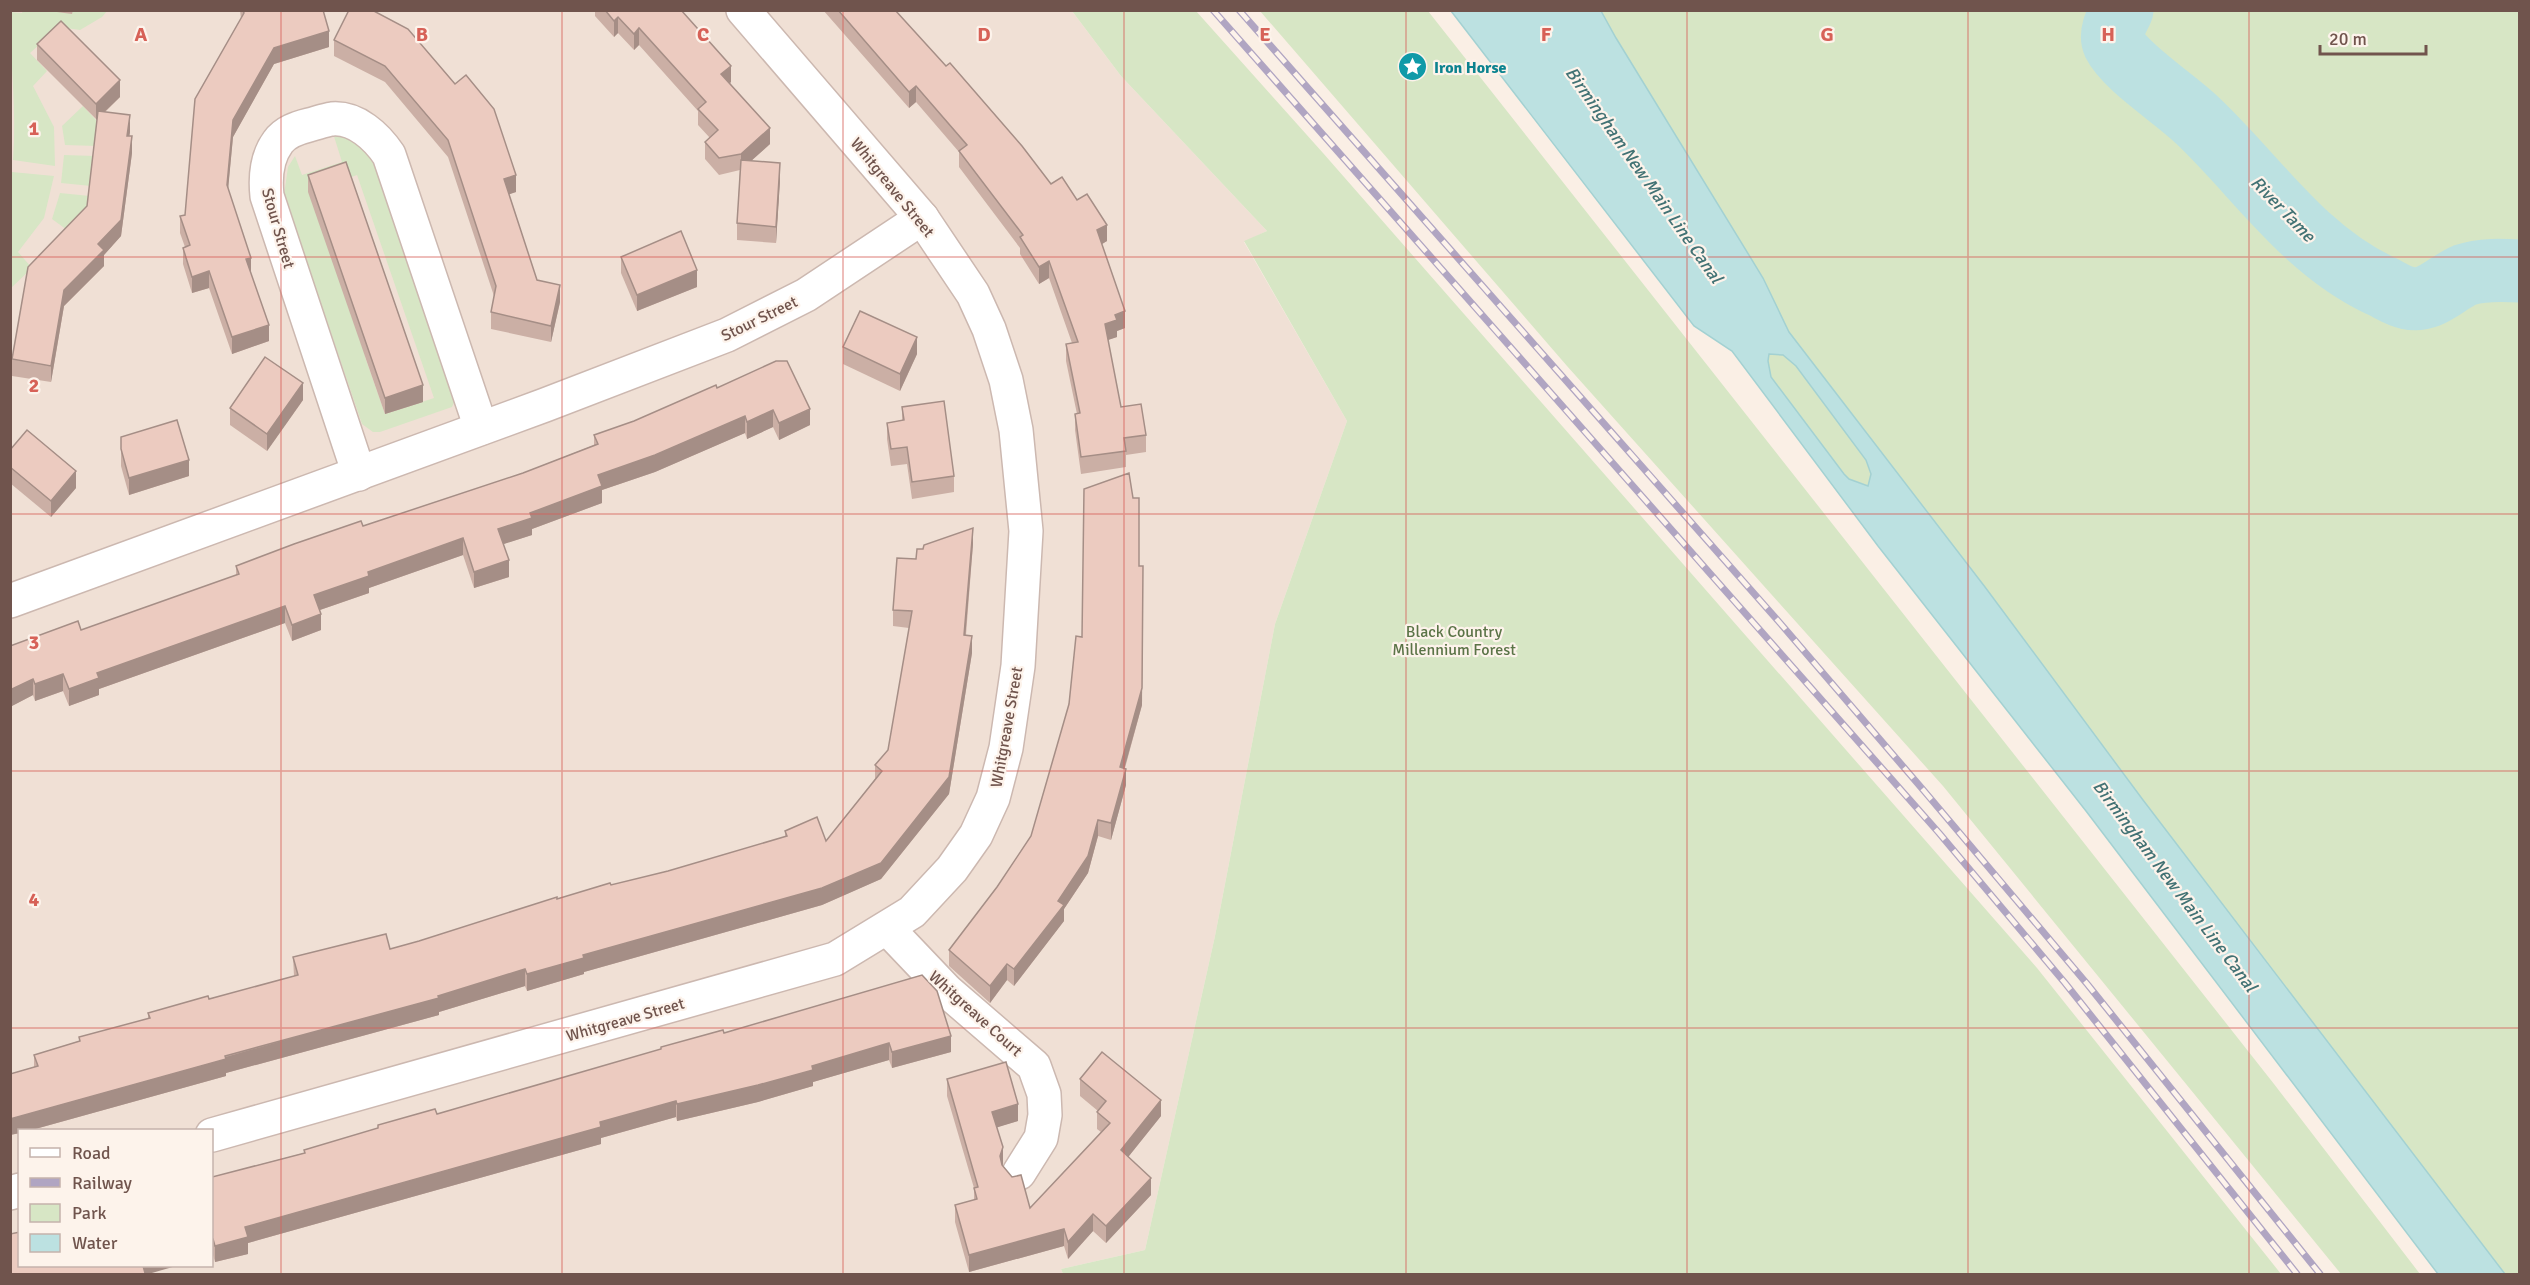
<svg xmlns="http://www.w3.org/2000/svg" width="2530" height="1285" font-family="Signika,sans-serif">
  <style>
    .residential { fill: #f0e0d5; fill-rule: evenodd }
    .green { fill: #d7e6c5; fill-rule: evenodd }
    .water { fill: #bce1e1; stroke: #a3d1d2; stroke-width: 1.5; fill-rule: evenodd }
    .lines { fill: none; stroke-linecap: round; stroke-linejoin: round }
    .river { stroke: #bce1e1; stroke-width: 63 }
    .minor-casing { stroke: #ccb8b0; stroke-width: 36 }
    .minor { stroke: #fff; stroke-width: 33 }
    .rail-casing { stroke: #b0a5c2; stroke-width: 7 }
    .rail { stroke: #fdf3eb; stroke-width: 4.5; stroke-dasharray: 14; stroke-linecap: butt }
    .wall { fill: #cbafa5 }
    .shaded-wall { fill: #a58e86 }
    .building { fill: #eccbc0; stroke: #a58e86; stroke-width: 1.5 }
    .grid { fill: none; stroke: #d76157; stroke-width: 1.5; stroke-opacity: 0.55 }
    .labels { text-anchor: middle; stroke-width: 4.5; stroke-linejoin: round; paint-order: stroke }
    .culture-label { font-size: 16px; font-weight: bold; fill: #0d838f; stroke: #fdf3eb; text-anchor: start }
    .street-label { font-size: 16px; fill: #70544d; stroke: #fdf3eb }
    .park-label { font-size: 16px; fill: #5b7447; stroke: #fdf3eb }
    .water-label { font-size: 18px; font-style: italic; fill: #427274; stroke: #fdf3eb }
    .grid-label { font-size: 20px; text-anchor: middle; font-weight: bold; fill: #d76157; stroke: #fdf3eb; stroke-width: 4.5; stroke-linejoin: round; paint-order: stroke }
  </style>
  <rect width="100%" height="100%" fill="#faefe5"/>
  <!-- residential -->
  <path class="residential" d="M10,11H1072L1121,76L1267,231L1244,242L1347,421L1275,624L1215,936L1145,1250L1061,1269L1063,1274H11ZM20,1130H212V1266H20Z"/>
  <!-- green -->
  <g class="green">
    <path d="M23,10L107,11L102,17L80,30L59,27L30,53L47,71L33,86L54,127L55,166L13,160C17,110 10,62 10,12L22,13Z"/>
    <polygon points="1072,11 1196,11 1323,153 2037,968 2281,1274 1063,1274 1061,1269 1145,1250 1215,936 1275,624 1347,421 1244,241 1267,231 1121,76"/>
    <polygon points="1260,11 1428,11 2274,1084 2420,1274 2341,1274 1943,786 1567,366"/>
    <polygon points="1601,11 2519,11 2519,1274 2505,1274 2143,800 1985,587 1789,332 1763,278 1616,38"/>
    <polygon points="83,106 96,120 96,146 65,145 62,126"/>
    <path d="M332,130L349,133L376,155L457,396L452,407L380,432H373L362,424L284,195L288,167L295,156L302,175L342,162ZM357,175L434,398L385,414L365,357L346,179Z"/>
    <polygon points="64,155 95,156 91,186 61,183"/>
    <polygon points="12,172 54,176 44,218 18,252 32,268 11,288"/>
    <polygon points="60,193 90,196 88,213 74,235 52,219"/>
    <polygon points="1769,354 1783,355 1796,366 1866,460 1871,475 1869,486 1849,479 1844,474 1771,377 1768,361"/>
  </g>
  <!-- water -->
  <path class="water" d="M1451,11H1601L1616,38L1763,278L1789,332L1985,587L2143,800L2505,1274H2438L2086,811L1878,546L1732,351L1694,326ZM1769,354L1783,355L1796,366L1866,460L1871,474L1868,486L1849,479L1844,474L1771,377L1768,361Z"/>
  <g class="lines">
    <!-- river -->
    <path class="river" d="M2122,10C2117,20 2109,33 2114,44C2126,68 2177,100 2198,121C2257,177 2303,249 2379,285C2388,289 2398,296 2408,298C2430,303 2446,283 2465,275C2482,269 2502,270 2520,271"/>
    <defs>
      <g id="minor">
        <path d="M359,474L267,196C265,177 266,158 278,142C285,132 297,128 309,125C317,123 325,120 332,119C356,117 377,137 389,155L481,428"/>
        <polyline points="10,601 545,405 727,335 806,295 922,218"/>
        <polyline points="888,929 947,991 1034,1066 1044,1094 1045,1115 1041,1138 1019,1173"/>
        <polyline points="212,1135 835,959 912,912 952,869 976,835 993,798 1006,748 1018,666 1026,531 1016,430 1006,380 989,329 973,294 922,218 743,10"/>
        <polyline points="10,1193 20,1190"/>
      </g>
    </defs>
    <!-- minor casing -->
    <use href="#minor" class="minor-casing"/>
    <!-- minor -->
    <use href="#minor" class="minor"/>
    <defs>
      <g id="rail">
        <polyline points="1213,10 1939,833 2065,983 2297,1274"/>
        <polyline points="1239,10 1780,623 1925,792 2088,985 2320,1274"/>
      </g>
    </defs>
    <!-- rail casing -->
    <use href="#rail" class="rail-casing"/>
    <!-- rail -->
    <use href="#rail" class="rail"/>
  </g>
  <!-- wall -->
  <g class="wall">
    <polygon points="42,10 73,10 72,14"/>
    <polygon points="240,10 323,10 329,47 274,64 233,137 228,188 269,341 232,354 209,288 192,293 183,264 183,248 185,247 180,233 180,216 185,215 241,19"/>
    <polygon points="349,10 516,192 509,194 537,280 560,302 551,342 491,329 491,312 494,296 448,157 385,82 334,56 334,40"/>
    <polygon points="595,10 681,10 731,82 730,83 770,144 751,161 780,180 776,243 737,240 737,223 740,170 719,175 705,159 705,142 710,138 698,125 698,111 639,45 634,50 618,33 614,37 595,16"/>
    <polygon points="823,10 895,10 1051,184 1077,200 1107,241 1102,244 1125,328 1117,331 1117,337 1108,340 1121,407 1146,435 1146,452 1126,455 1126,467 1081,474 1075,430 1075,414 1077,414 1066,361 1066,344 1072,343 1049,278 1039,284 1020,254 1020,248 959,167 959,152 916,102 909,108"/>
    <polygon points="37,44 120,97 105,112 130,132 129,136 132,153 121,236 104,255 104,266 64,306 51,382 12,376 12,359 87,206 97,120 37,60"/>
    <polygon points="308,175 423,402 385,414 308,192"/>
    <polygon points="621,257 697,287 637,311 621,273"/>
    <polygon points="843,347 917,354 900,391 843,364"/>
    <polygon points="717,388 810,425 779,440 773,427 747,439 745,433 655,472 602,490 602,503 532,529 532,535 503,544 509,577 474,588 463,555 369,588 369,593 320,610 321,630 292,641 285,623 99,689 99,695 69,706 63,691 35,701 33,695 10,707 10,646 81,630 236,576 236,566 363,526 523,473 594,445 594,435 634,421"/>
    <polygon points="303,400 267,451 230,425 230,408"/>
    <polygon points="902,407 954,476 954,492 912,499 907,464 891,466 887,439 887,423 902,420"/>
    <polygon points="121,437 189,476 129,495 121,466"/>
    <polygon points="10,450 76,488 51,517 10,483"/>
    <polygon points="973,544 966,635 972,653 949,794 881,879 822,905 584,972 584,974 527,991 525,986 439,1012 439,1015 226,1073 226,1076 28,1131 20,1131 20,1133 10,1135 10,1074 34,1067 34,1055 79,1041 79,1037 148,1019 148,1013 209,999 294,976 293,957 390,949 419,941 557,899 668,871 785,837 785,831 826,841 875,779 875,765 888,750 909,628 893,626 893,610 916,559 923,549"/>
    <polygon points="1139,566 1142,705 1125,768 1126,785 1111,840 1098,836 1088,873 1064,909 1064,921 1014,986 1007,980 990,1003 949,966 949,950 997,887 1031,836 1069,704 1082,637"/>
    <polygon points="922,975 951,1052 892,1068 889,1060 813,1082 813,1086 758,1102 677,1121 676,1117 601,1138 601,1144 248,1243 248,1254 215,1262 213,1255 212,1177 304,1153 304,1150 378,1129 378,1125 437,1114 661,1050 661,1047 724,1033"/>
    <polygon points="947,1079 1018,1121 997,1127 1002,1165 1030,1208 1101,1132 1097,1129 1097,1112 1098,1111 1080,1096 1080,1079 1161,1116 1128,1157 1151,1195 1106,1243 1093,1231 1068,1259 1064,1246 969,1272 955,1222 955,1205 974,1200 974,1188 947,1096"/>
  </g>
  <!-- shaded-wall -->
  <g class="shaded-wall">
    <polygon points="618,17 618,33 614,37 614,21"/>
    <polygon points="639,28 639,45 634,50 634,34"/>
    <polygon points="329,31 329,47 274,64 233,137 227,201 227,185 233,120 274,48"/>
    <polygon points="731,66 731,82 721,91 721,74"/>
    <polygon points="120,80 120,97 96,120 96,104"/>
    <polygon points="916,86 916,102 909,108 909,92"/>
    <polygon points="130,115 130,132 127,152 127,136"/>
    <polygon points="770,128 770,144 741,170 741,154"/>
    <polygon points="132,136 132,153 121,236 104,255 104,266 64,306 51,382 51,366 64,290 98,244"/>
    <polygon points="780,163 780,180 776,243 776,227"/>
    <polygon points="516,175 516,192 504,196 504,179"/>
    <polygon points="1107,225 1107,241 1097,247 1097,230"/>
    <polygon points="251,258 251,274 246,259"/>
    <polygon points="1049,261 1049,278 1039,284 1039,267"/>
    <polygon points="697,270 697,287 637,311 637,295"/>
    <polygon points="209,271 209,288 192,293 192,277"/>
    <polygon points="560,285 560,302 551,342 551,326"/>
    <polygon points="1125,311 1125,328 1117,331 1117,337 1105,341 1105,324 1115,315"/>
    <polygon points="269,325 269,341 232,354 232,337"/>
    <polygon points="917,337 917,354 900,391 900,374"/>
    <polygon points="303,383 303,400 267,451 267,434"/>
    <polygon points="423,385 423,402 385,414 385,398"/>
    <polygon points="810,409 810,425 779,440 779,423"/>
    <polygon points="773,410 773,427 747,439 747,422"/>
    <polygon points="745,416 745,433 655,472 602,490 602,503 532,529 532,535 498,546 498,529 530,513 598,475"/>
    <polygon points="189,460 189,476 129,495 129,478"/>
    <polygon points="76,471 76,488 51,517 51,501"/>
    <polygon points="973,528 973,544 964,651 964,635"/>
    <polygon points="463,538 463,555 369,588 369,593 314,612 314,595 368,572"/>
    <polygon points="509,560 509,577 474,588 474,572"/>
    <polygon points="1143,583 1142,705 1120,784 1120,767"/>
    <polygon points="285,606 285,623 99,689 99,695 69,706 69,689 97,673"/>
    <polygon points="321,614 321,630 292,641 292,625"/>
    <polygon points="972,636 972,653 949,794 881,879 822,905 584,972 584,974 527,991 527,974 583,955 822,888"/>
    <polygon points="63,674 63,691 35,701 35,684"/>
    <polygon points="33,679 33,695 10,707 10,690"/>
    <polygon points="1126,769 1126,785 1111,840 1111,823"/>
    <polygon points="1098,820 1098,836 1088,873 1064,909 1064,921 1014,986 1014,969 1058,901"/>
    <polygon points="1007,964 1007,980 990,1003 990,986"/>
    <polygon points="525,969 525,986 439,1012 439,1015 226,1073 226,1076 28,1131 20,1131 20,1133 10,1135 10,1119 438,996"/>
    <polygon points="951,1036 951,1052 892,1068 892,1052"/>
    <polygon points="889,1043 889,1060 813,1082 813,1086 758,1102 677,1121 677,1104"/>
    <polygon points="1161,1100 1161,1116 1121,1166 1121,1150"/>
    <polygon points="676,1101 676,1117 601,1138 601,1144 248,1243 248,1254 215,1262 215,1246 245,1227 600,1122"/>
    <polygon points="1018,1104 1018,1121 992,1129 992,1112"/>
    <polygon points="1003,1147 1003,1164 1000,1173 1000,1156"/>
    <polygon points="1151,1178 1151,1195 1106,1243 1106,1226"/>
    <polygon points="1093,1214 1093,1231 1068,1259 1068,1242"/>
    <polygon points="1064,1229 1064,1246 969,1272 969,1255"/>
    <polygon points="212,1239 213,1239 213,1255 212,1256"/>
    <polygon points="141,1266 176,1266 145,1275 140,1275"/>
  </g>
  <!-- building -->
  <g class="building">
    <polygon points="243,10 323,10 329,31 274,48 233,120 227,185 251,258 246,259 269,325 232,337 209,271 192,277 183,248 190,245 180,216 185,215 195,99 244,13"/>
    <polygon points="349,10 372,10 408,29 455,84 466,75 494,109 516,175 504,179 537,280 560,285 551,326 491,312 496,286 448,140 385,66 334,40"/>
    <polygon points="605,10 681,10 731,66 721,74 770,128 741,154 719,158 705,142 718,130 698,109 706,102 639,28 634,34 618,17 614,21"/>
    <polygon points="838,10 895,10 946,66 950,63 1022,146 1051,184 1062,177 1077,200 1087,194 1107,225 1097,230 1125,311 1115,315 1117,320 1105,324 1121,407 1141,404 1146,435 1124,438 1126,451 1081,457 1075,414 1080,413 1066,344 1078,342 1049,261 1039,267 1020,237 1023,235 959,151 967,145 916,86 909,92"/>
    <polygon points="61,21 120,80 96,104 37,44"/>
    <polygon points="98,111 130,115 127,136 132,136 121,220 98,244 104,250 64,290 51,366 12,359 28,267 87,206"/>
    <polygon points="741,160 780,163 776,227 737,223"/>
    <polygon points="346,162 423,385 385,398 308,175"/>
    <polygon points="681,231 697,270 637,295 621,257"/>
    <polygon points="860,311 917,337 900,374 843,347"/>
    <polygon points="265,357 303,383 267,434 230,408"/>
    <polygon points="776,361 787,361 810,409 779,423 773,410 747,422 745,416 655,455 598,475 602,486 530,513 532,518 498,529 509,560 474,572 463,538 368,572 369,576 314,595 321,614 292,625 285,606 97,673 99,678 69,689 63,674 35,684 33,679 10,690 10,646 78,621 81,630 239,574 236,566 294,544 361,521 363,526 523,473 598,444 594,435 634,421 716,385 717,388"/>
    <polygon points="944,401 954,476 912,482 907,447 891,449 887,423 904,420 902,407"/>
    <polygon points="177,420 189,460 129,478 121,449 121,437"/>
    <polygon points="27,430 76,471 51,501 10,467 10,450"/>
    <polygon points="1129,473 1133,498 1139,498 1139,566 1143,566 1142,688 1120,767 1126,769 1111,823 1098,820 1088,856 1058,901 1064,905 1014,969 1007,964 990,986 949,950 997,887 1031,836 1069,704 1076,636 1082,637 1084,489"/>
    <polygon points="973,528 964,635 972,636 949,777 881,863 822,888 583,955 584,958 527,974 525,969 438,996 439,998 225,1056 226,1059 10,1119 10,1074 38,1066 34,1055 80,1041 79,1037 150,1018 148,1013 208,996 209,999 298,975 293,957 386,934 390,949 419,941 557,897 557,899 610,883 611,885 668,871 787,836 785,831 817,817 826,841 882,771 875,765 888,750 912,611 893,610 897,558 916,559 917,549 923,549 924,545"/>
    <polygon points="922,975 937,991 951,1036 892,1052 889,1043 812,1066 813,1070 758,1085 677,1104 676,1101 600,1122 601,1127 245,1227 248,1237 215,1246 213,1239 212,1239 212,1177 305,1153 304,1150 378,1128 378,1125 435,1109 437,1114 661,1049 661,1047 723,1030 724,1033"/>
    <polygon points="1102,1052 1161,1100 1121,1150 1151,1178 1106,1226 1093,1214 1068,1242 1064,1229 969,1255 955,1205 977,1199 974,1188 978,1187 947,1079 1006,1062 1018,1104 992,1112 1003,1147 1000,1156 1002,1165 1012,1177 1021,1175 1030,1208 1110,1123 1097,1112 1106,1101 1080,1079"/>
    <polygon points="20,1232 20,1266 143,1266 145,1273 140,1275 10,1275 10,1234"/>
  </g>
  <!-- grid -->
  <path class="grid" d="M281,10V1274M562,10V1274M843,10V1274M1124,10V1274M1406,10V1274M1687,10V1274M1968,10V1274M2249,10V1274M10,257H2520M10,514H2520M10,771H2520M10,1028H2520"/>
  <!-- icons -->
  <defs>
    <symbol id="sight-disc" viewBox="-11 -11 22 22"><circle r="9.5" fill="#0f9aa8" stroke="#fdf3eb"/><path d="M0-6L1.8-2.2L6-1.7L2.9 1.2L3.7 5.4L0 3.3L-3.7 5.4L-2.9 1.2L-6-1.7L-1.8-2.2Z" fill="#fff"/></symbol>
  </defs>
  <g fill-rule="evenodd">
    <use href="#sight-disc" x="1396" y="50" width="33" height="33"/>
  </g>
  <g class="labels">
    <!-- culture labels -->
    <g class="culture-label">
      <text x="1434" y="73">Iron Horse</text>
    </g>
    <!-- street labels -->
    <g class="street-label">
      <text transform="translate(893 187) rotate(51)" y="6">Whitgreave Street</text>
      <text transform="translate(279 228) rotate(74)" y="6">Stour Street</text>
      <text transform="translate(759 318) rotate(-26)" y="6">Stour Street</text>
      <text transform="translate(1006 727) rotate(-80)" y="6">Whitgreave Street</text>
      <text transform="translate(976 1013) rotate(42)" y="6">Whitgreave Court</text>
      <text transform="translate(625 1019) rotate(-16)" y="6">Whitgreave Street</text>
    </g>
    <!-- park labels -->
    <g class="park-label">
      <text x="1454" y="637">Black Country<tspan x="1454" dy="18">Millennium Forest</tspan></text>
    </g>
    <!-- water labels -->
    <g class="water-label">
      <text transform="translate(1644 175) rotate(55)" y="6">Birmingham New Main Line Canal</text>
      <text transform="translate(2283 209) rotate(46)" y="6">River Tame</text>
      <text transform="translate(2175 886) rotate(53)" y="6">Birmingham New Main Line Canal</text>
    </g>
  </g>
  <g class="grid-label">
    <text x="141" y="41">A</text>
    <text x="422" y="41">B</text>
    <text x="703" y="41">C</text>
    <text x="984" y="41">D</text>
    <text x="1265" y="41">E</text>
    <text x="1546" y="41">F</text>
    <text x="1827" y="41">G</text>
    <text x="2108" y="41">H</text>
    <text x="34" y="135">1</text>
    <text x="34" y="392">2</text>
    <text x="34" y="649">3</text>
    <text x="34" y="906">4</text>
  </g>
  <!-- border -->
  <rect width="2530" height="1285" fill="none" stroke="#70544d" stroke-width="24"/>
  <!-- legend -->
  <rect x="18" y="1129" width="195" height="138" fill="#fdf3eb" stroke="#c5b3ac" stroke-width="1.5"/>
  <rect x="30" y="1148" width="30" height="9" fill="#ffffff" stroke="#c5b3ac" stroke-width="1.5"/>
  <text x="72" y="1159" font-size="18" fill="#70544d">Road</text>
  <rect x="30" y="1178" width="30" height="9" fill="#b0a5c2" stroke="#c5b3ac" stroke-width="1.5"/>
  <text x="72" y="1189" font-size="18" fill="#70544d">Railway</text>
  <rect x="30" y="1204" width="30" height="18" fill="#d7e6c5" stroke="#c5b3ac" stroke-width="1.5"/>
  <text x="72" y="1219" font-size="18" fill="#70544d">Park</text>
  <rect x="30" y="1234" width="30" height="18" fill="#bce1e1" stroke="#c5b3ac" stroke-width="1.5"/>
  <text x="72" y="1249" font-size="18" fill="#70544d">Water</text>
  <!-- scale -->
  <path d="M2320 45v9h106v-9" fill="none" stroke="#70544d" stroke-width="3"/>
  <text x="2329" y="45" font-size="18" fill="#70544d" stroke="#fdf3eb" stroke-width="4.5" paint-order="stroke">20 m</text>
</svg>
